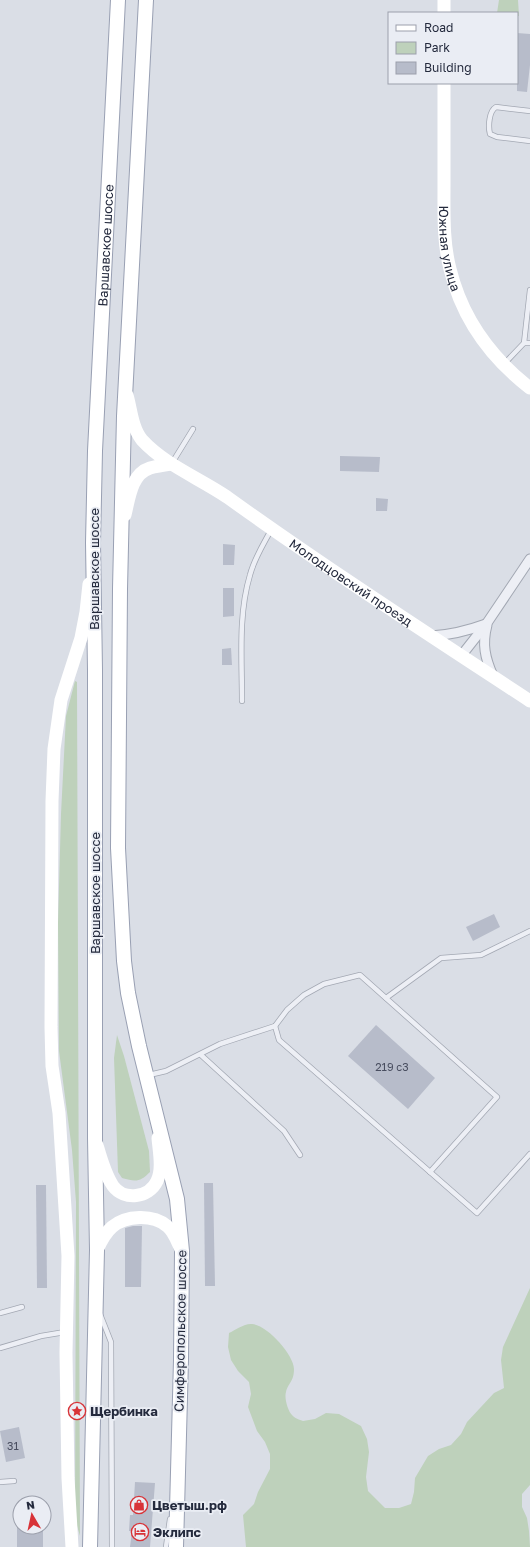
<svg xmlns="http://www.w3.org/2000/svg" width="530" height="1547" font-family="'Golos Text',sans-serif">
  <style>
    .green { fill: #bed1bb }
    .building { fill: #b7bcca }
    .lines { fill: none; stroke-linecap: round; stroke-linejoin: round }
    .lane-casing { stroke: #a3a8b3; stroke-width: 6 }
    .street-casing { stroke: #a3a8b3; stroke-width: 11 }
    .primary-casing { stroke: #99a0b3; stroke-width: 16 }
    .lane { stroke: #edeff5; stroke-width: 4.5 }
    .street { stroke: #edeff5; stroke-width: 9 }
    .secondary { stroke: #fff; stroke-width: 13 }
    .primary { stroke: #fff; stroke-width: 14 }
    .labels { text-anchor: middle; stroke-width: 3.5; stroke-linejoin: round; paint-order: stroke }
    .number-label { font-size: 11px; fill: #494e60 }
    .street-label { font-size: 13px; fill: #242a3d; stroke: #eaedf4 }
    .poi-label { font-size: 13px; font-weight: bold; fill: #242a3d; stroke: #eaedf4; text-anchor: start }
  </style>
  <rect width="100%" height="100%" fill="#dadee6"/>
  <!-- green -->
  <g class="green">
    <polygon points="499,0 518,0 519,16 517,16 517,13 497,13"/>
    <polygon points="75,681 77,682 80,1536 75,1519 76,1202 72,1150 59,1051 58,923 61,814 66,716"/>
    <path d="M117,1035L124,1056L149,1151L150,1172C140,1182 136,1182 122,1178L118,1172L114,1058Z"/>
    <path d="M530,1288V1485L522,1494V1507L527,1518L529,1531L530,1547H246L243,1515L254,1504L258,1492L270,1469V1454L265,1442L257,1431L248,1407L251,1394L249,1382L238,1371L231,1360L228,1347L229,1333C235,1330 245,1323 252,1324C267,1325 294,1355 294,1369C294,1382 288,1383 286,1392C284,1398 288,1411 292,1415C294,1418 300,1420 303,1421L315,1419L326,1413L339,1414L361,1426L367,1439L369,1452L366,1477L368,1491L385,1508H399L411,1504L414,1492L415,1478L428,1456L439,1449L451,1445L461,1434L467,1422L494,1393L504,1388L501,1360L503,1347Z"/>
  </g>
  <!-- building -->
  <g class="building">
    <polygon points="517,33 530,34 530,65 527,92 517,91"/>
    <polygon points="340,456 380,457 379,472 340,471"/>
    <polygon points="376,498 388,499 387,511 376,511"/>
    <polygon points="223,544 235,545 234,565 223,565"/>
    <polygon points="223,588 234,588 234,616 223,617"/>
    <polygon points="231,648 232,665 222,665 222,649"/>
    <polygon points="494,914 500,927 473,941 466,927"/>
    <polygon points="376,1025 435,1078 408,1109 348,1056"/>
    <polygon points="204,1183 213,1183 215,1286 205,1286"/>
    <polygon points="36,1185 46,1185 47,1288 37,1288"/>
    <polygon points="133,1226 142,1226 141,1287 125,1287 125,1228"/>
    <polygon points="19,1427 25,1458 6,1462 0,1431"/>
    <polygon points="135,1482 155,1483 150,1547 130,1547 132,1531 129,1531 130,1515 133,1515"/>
    <rect x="17" y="1527" width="26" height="20"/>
  </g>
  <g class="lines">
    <defs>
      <g id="lane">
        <path d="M530,111L496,107C489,111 488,126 490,134L497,137L530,141"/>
        <polyline points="524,343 530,343"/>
        <polyline points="504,364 524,343 530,290"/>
        <polyline points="172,463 193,429"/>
        <path d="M242,701C242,659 238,615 250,575C254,559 263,545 271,530"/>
        <polyline points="386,998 441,958 481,955 530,931"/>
        <polyline points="275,1026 279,1040 477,1213 530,1154"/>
        <polyline points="201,1055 284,1131 300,1155"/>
        <polyline points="149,1075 166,1071 220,1044 275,1026 287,1010 304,995 324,984 360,975 497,1097 430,1172"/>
        <polyline points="0,1313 22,1307"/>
        <polyline points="100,1314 111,1342 112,1547"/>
        <polyline points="0,1348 41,1336 65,1332"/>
        <polyline points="0,1482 14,1481"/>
        <polyline points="166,1547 170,1519"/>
      </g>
      <g id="street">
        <path d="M487,625C482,644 485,658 493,676"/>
        <path d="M431,636C451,635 467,631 486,624"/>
        <polyline points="461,656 487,623 530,559"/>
      </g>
      <g id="primary">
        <polyline points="146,0 124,416 120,589 118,848 124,961 128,993 139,1046 177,1199 182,1251 181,1360 176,1547"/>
        <path id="s3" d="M90,1547L97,1250L95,1138V670L93,543L95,451L118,0"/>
      </g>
    </defs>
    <!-- lane casing -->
    <use href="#lane" class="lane-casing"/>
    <!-- street casing -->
    <use href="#street" class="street-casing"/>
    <!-- primary casing -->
    <use href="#primary" class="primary-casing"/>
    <!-- lane -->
    <use href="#lane" class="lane"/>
    <!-- street -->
    <use href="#street" class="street"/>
    <!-- secondary -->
    <g class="secondary">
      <polyline points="444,13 444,0"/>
      <path id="s1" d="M444,83C444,118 444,152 444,187C444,214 443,242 450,269C462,318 490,357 530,388"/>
      <path id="s2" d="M127,395C131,409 132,428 142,440C165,465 199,478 227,497C326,568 428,634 530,701"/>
      <path d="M125,515C129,499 131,474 150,468C157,466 164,465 171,464"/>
      <path d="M97,1145C101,1159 105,1174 113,1186C124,1201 149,1198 157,1181C163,1169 159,1151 158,1138"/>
      <path d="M97,1250C101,1241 105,1233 112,1227C126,1215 153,1214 167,1226C174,1231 178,1244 182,1251"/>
      <polyline points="72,1547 68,1478 66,1353 68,1256 59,1113 52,1066 51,1027 52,801 54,749 61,700 81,638 86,612 89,584"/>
    </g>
    <!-- primary -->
    <use href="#primary" class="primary"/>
  </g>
  <!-- icons -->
  <defs>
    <symbol id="sight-ring" viewBox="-11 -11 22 22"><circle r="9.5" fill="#eaedf4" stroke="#d83338" stroke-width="1.5"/><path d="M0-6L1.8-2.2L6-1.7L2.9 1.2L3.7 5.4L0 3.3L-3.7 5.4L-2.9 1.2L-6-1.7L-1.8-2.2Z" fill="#d83338"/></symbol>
    <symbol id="shop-ring" viewBox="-11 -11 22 22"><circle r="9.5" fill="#eaedf4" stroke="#d83338" stroke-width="1.5"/><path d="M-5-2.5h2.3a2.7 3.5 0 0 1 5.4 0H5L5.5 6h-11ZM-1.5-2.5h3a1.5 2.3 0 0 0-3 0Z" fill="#d83338"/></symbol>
    <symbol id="hotel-ring" viewBox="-11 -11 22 22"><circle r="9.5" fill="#eaedf4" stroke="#d83338" stroke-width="1.5"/><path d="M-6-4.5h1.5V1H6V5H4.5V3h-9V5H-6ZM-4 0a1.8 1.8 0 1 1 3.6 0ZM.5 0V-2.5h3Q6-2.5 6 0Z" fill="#d83338"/></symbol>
  </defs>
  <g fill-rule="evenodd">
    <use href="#sight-ring" x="67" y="1401" width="20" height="20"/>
    <use href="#shop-ring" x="129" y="1495" width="20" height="20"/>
    <use href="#hotel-ring" x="130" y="1522" width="20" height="20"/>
  </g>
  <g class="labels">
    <!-- number labels -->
    <g class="number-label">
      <text x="392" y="1071">219 с3</text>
      <text x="13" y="1450">31</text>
    </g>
    <!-- street labels -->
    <g class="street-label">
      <text dy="5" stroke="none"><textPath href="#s3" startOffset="1302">Варшавское шоссе</textPath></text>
      <text dy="5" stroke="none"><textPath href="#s1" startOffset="166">Южная улица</textPath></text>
      <text transform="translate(94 569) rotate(-90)" y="5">Варшавское шоссе</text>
      <text dy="5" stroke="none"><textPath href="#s2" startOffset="301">Молодцовский проезд</textPath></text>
      <text transform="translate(95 893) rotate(-90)" y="5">Варшавское шоссе</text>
      <text transform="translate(180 1331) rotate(-89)" y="5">Симферопольское шоссе</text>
    </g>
    <!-- poi labels -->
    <g class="poi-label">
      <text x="90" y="1416">Щербинка</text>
      <text x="152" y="1510">Цветыш.рф</text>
      <text x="153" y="1537">Эклипс</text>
    </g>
  </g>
  <!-- legend -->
  <rect x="388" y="12" width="130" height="72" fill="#eaedf4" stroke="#9b9fab"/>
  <rect x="396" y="25" width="20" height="6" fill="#ffffff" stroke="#9b9fab"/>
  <text x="424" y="32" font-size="12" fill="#242a3d">Road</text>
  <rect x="396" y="42" width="20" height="12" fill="#bed1bb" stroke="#9b9fab"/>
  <text x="424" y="52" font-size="12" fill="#242a3d">Park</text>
  <rect x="396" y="62" width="20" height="12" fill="#b7bcca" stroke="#9b9fab"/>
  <text x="424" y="72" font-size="12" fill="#242a3d">Building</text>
  <!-- north arrow -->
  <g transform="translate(32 1515) rotate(351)"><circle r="19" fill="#eaedf4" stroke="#9b9fab"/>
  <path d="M0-3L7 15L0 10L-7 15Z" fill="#d83338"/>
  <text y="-6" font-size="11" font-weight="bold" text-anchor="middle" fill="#242a3d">N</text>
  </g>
</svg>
